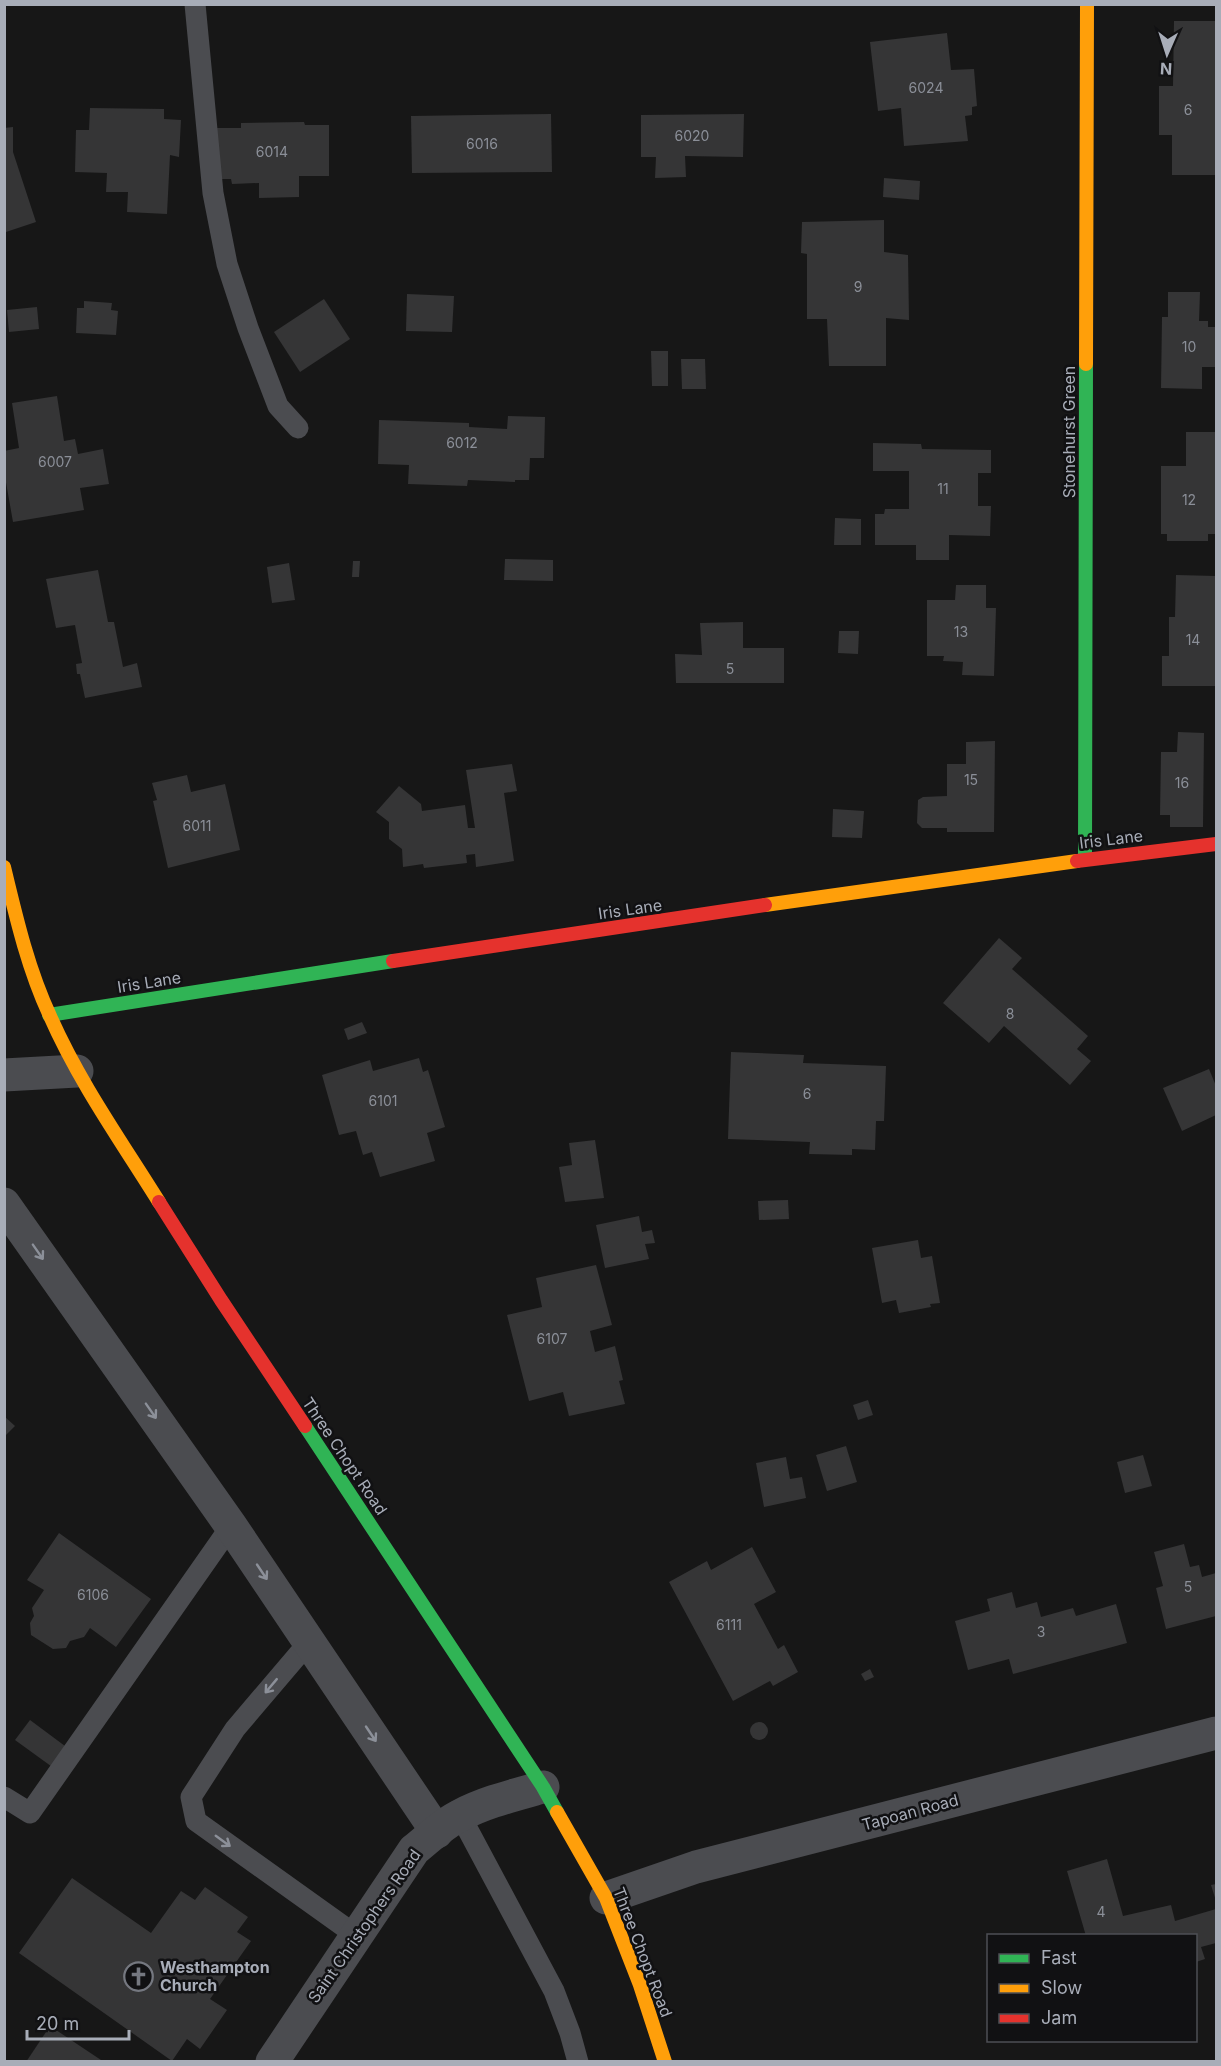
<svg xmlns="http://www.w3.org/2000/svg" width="1221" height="2066" font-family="Inter,sans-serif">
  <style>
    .building { fill: #353536 }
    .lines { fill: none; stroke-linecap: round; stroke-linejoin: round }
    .lane { stroke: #4b4c50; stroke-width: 21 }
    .street { stroke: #4b4c50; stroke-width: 33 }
    .fast { stroke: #30b455; stroke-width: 14 }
    .slow { stroke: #ff9f0a; stroke-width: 14 }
    .jam { stroke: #e5322d; stroke-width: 14 }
    .oneway { stroke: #8c9099 }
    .labels { text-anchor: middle; stroke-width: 5; stroke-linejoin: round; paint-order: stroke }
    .number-label { font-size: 14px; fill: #8b8f98 }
    .street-label { font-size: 16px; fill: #a8adb8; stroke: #111113 }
    .poi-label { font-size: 16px; font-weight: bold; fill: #a8adb8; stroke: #111113; text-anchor: start }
  </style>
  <rect width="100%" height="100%" fill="#171717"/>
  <!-- building -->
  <g class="building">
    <polygon points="1174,21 1216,21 1216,175 1172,175 1172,135 1159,135 1159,86 1173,86"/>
    <polygon points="947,33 951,70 974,69 977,106 972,107 972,115 965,116 968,141 904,146 901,108 878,111 870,42"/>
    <polygon points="90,108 164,109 164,119 181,120 179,157 170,155 167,214 127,212 128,192 106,192 107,173 75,172 76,130 89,130"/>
    <polygon points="551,114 552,172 412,173 411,116"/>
    <polygon points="744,114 743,157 685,156 686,177 655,178 656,157 641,157 641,115"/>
    <polygon points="304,122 305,125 329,125 329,176 299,176 299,197 259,198 259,183 232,184 231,179 216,179 216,128 241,128 241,123"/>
    <polygon points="13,127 13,152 36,222 6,232 4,227 4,128"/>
    <polygon points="884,178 920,181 919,200 883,197"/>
    <polygon points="884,220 884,252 908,255 909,320 886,318 886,366 829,366 827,319 807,319 807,254 801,253 802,222"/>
    <polygon points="1168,292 1200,292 1199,321 1208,321 1208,327 1216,327 1216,367 1202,367 1202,389 1161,388 1162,317 1168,317"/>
    <polygon points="407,294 454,296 452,332 406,331"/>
    <polygon points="324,299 350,339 300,372 274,332"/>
    <polygon points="84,301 112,303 111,310 118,311 116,335 76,333 77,308 84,308"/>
    <polygon points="37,307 39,329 9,332 7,310"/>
    <polygon points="651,351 668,351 668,386 652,386"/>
    <polygon points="681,359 705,359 706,389 682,389"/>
    <polygon points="57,396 64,441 75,439 78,454 103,449 109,484 80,488 84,510 13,522 4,471 4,451 19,448 12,403"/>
    <polygon points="508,416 545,417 544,458 530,458 529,480 515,480 515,482 468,480 467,486 408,484 409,465 378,464 379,420 469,423 469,427 507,429"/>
    <polygon points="1186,432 1216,432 1216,534 1208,534 1208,541 1167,541 1167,534 1161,534 1161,466 1186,466"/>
    <polygon points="873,443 921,444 922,449 991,450 991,473 978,473 978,506 991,506 990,536 949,535 949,560 916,560 916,545 875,545 875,514 884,514 885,509 909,509 909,471 873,471"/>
    <polygon points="835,518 861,519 861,545 834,545"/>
    <polygon points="505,559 553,560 553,581 504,580"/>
    <polygon points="353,561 360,561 359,577 352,577"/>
    <polygon points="289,563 295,600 272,603 267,567"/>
    <polygon points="98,570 108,622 114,622 123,667 137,663 142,687 85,698 80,674 77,674 76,664 82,663 75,625 56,628 46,579"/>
    <polygon points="1176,575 1216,576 1216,686 1162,686 1162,656 1169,656 1169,617 1175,617"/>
    <polygon points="956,585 986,585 986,608 996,608 994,676 962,675 963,662 943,661 944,656 927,656 927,600 955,600"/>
    <polygon points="743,622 743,648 784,648 784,683 676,683 675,654 702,655 700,623"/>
    <polygon points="839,631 859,631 858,654 838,653"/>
    <polygon points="1178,732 1204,733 1203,827 1170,827 1170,815 1160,815 1161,752 1177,752"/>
    <polygon points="995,741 994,832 947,832 947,828 922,828 917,823 918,800 923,797 947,796 947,764 966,764 966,742"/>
    <polygon points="512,764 517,791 504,793 514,861 476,867 475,854 466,855 467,863 424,868 423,864 403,867 402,849 389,839 389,822 376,812 399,786 421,804 422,811 465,805 468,828 475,828 466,770"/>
    <polygon points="187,775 191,792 225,784 240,850 168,868 153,801 157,800 152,783"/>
    <polygon points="833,809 864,811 862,838 832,837"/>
    <polygon points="999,938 1022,958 1012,969 1088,1036 1077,1049 1091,1061 1070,1085 1004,1026 989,1043 943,1003"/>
    <polygon points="362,1022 367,1033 348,1040 344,1029"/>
    <polygon points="731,1052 804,1055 803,1063 886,1066 884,1121 876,1121 875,1150 852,1149 852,1155 809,1154 810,1142 728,1139"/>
    <polygon points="419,1058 423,1072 428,1070 445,1127 427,1133 435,1161 380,1177 372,1152 363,1155 356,1131 339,1135 322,1075 370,1060 373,1071"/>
    <polygon points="1209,1069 1216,1086 1216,1115 1182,1131 1163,1088"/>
    <polygon points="595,1140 604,1198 565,1202 559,1167 572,1165 569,1143"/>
    <polygon points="788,1200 789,1219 759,1220 758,1201"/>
    <polygon points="639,1216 642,1232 652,1230 655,1243 645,1244 649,1259 605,1268 596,1225"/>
    <polygon points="918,1240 921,1258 932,1256 940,1303 930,1304 931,1307 899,1313 896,1300 882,1303 872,1248"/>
    <polygon points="596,1265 612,1325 590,1331 595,1352 615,1346 623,1380 619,1381 625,1404 569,1416 563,1392 529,1401 507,1315 542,1307 536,1278"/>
    <polygon points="868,1400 873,1415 858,1420 853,1405"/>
    <polygon points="4,1416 15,1426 4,1437"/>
    <polygon points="846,1446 857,1482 827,1491 816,1455"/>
    <polygon points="1143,1455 1152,1486 1125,1493 1117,1462"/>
    <polygon points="786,1457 790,1479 802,1477 806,1498 764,1507 756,1463"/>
    <polygon points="59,1533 151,1599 116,1647 90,1628 84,1637 70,1641 66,1648 53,1649 31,1635 30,1623 34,1616 32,1608 44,1590 27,1580"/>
    <polygon points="1184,1544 1190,1567 1199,1565 1202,1577 1216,1573 1216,1616 1166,1629 1156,1588 1163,1586 1154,1552"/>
    <polygon points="752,1547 776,1592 754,1604 778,1649 784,1645 798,1672 773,1686 770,1681 733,1701 669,1582 707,1561 711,1570"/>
    <polygon points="1012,1592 1016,1608 1037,1602 1041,1617 1073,1608 1076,1616 1116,1604 1127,1643 1013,1674 1009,1659 968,1670 955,1621 990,1611 987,1599"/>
    <polygon points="870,1669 874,1677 865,1681 861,1674"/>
    <polygon points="30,1720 69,1749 55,1769 15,1740"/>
    <circle cx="759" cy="1731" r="9"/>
    <polygon points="1107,1859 1123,1916 1171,1905 1175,1921 1216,1909 1216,1943 1201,1947 1205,1959 1196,1962 1196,1936 1086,1936 1067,1871"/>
    <polygon points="72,1878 151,1933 181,1891 195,1900 205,1887 248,1917 237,1932 251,1941 210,1999 227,2010 200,2049 187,2039 172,2061 19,1953"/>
    <polygon points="1216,1884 1216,1901 1211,1885"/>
    <polygon points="50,2026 104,2062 26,2062"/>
  </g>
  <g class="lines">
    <!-- lane -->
    <g class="lane">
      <polyline points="195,4 213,193 227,264 248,328 278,406 298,428"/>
      <polyline points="309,1642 235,1729 191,1797 196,1821 357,1936"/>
      <polyline points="4,1797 30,1813 231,1526"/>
      <polyline points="460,1815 554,1991 570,2033 578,2062"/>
    </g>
    <!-- street -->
    <g class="street">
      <polyline points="4,1075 77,1071"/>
      <polyline points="4,1204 231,1526 437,1832"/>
      <polyline points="606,1898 696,1867 1216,1733"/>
      <path d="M272,2062L414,1850C429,1838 443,1824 459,1816C485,1802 515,1795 543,1787"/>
    </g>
    <!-- fast -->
    <g class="fast">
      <polyline points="1085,859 1086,364"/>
      <polyline points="49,1015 393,961"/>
      <polyline points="305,1426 543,1787 557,1812"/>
    </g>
    <!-- slow -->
    <g class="slow">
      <polyline points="1086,364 1087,4"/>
      <path d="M4,867C16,917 28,969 50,1016C79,1082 121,1141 159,1202"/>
      <polyline points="765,905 1077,861"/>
      <polyline points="557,1812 606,1898 640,1985 665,2062"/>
    </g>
    <!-- jam -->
    <g class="jam">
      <polyline points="1077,861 1216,844"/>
      <polyline points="393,961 765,905"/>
      <polyline points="159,1202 221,1300 305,1426"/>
    </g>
  </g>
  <!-- one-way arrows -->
  <defs><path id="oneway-shaft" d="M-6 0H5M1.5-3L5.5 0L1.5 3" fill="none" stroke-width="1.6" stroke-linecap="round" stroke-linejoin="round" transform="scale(1.5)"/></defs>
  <g class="oneway">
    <use href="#oneway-shaft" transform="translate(38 1252) rotate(55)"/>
    <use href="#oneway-shaft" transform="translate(151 1411) rotate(55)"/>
    <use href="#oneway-shaft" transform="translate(262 1572) rotate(56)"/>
    <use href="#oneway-shaft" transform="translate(271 1686) rotate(130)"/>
    <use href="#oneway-shaft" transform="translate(371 1734) rotate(56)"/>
    <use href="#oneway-shaft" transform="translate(223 1841) rotate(36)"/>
  </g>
  <!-- icons -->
  <defs>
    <symbol id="church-ring" viewBox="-11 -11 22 22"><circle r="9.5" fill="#111113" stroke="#757880" stroke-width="1.5"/><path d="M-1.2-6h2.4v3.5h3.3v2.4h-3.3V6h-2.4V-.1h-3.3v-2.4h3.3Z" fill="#757880"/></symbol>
  </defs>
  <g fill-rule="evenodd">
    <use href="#church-ring" x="122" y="1960" width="33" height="33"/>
  </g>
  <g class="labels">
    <!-- number labels -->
    <g class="number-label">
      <text x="926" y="93">6024</text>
      <text x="1188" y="115">6</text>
      <text x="692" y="141">6020</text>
      <text x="482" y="149">6016</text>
      <text x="272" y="157">6014</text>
      <text x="858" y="292">9</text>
      <text x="1189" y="352">10</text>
      <text x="462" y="448">6012</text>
      <text x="55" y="467">6007</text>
      <text x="943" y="494">11</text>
      <text x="1189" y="505">12</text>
      <text x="961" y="637">13</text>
      <text x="1193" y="645">14</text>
      <text x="730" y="674">5</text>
      <text x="971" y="785">15</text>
      <text x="1182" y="788">16</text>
      <text x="197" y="831">6011</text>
      <text x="1010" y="1019">8</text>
      <text x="807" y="1099">6</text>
      <text x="383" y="1106">6101</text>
      <text x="552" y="1344">6107</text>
      <text x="1188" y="1592">5</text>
      <text x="93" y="1600">6106</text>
      <text x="729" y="1630">6111</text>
      <text x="1041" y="1637">3</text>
      <text x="1101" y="1917">4</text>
    </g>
    <!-- street labels -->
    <g class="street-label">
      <text transform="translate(1069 432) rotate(-90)" y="6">Stonehurst Green</text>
      <text transform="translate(1111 839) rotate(-7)" y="6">Iris Lane</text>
      <text transform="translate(630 909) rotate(-8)" y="6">Iris Lane</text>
      <text transform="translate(149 982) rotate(-9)" y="6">Iris Lane</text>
      <text transform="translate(345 1456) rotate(56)" y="6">Three Chopt Road</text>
      <text transform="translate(910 1812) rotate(-15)" y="6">Tapoan Road</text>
      <text transform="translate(364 1926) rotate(-55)" y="6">Saint Christophers Road</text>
      <text transform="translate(643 1952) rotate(69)" y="6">Three Chopt Road</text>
    </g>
    <!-- poi labels -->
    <g class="poi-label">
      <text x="160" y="1973">Westhampton<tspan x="160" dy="18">Church</tspan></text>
    </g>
  </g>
  <!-- border -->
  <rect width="1221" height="2066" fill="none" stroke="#a8adb8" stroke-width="12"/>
  <!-- legend -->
  <rect x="987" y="1934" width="210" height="108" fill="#111113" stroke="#4d4f55" stroke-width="1.5"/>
  <rect x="999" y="1954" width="30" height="9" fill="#30b455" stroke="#4d4f55" stroke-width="1.5"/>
  <text x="1041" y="1964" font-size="18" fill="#a8adb8">Fast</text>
  <rect x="999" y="1984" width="30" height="9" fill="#ff9f0a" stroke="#4d4f55" stroke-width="1.5"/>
  <text x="1041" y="1994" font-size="18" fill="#a8adb8">Slow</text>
  <rect x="999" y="2014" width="30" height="9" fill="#e5322d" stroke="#4d4f55" stroke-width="1.5"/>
  <text x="1041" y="2024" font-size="18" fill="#a8adb8">Jam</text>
  <!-- north arrow -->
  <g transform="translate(1167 54) rotate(183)" stroke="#111113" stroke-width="4.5" paint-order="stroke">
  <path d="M0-4.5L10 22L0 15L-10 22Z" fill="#a8adb8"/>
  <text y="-9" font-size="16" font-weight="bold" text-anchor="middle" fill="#a8adb8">N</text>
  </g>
  <!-- scale -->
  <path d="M27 2030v9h102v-9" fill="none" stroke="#a8adb8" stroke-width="3"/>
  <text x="36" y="2030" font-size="18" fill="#a8adb8" stroke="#111113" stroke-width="4.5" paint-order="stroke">20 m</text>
</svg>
